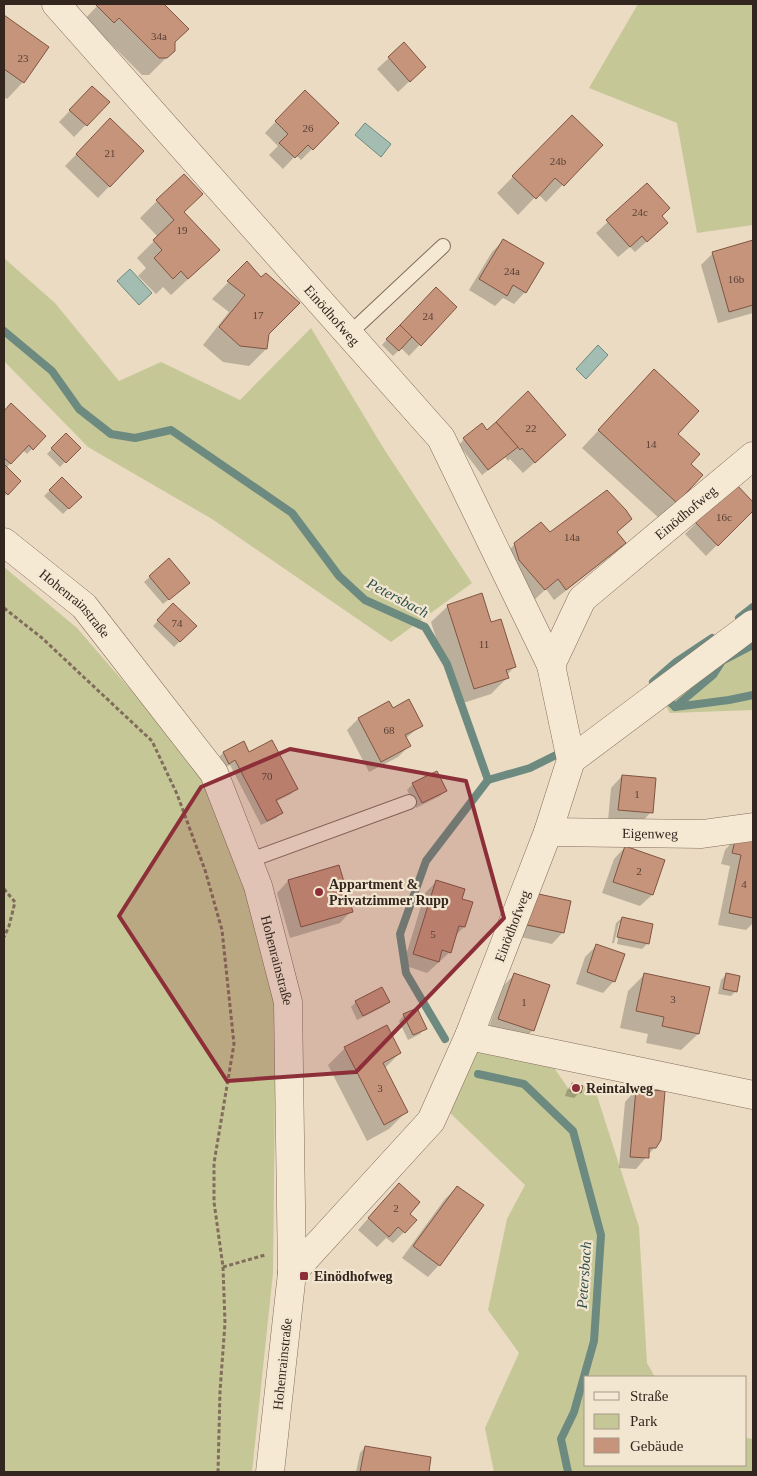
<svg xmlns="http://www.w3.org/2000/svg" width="757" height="1476" font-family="Georgia,serif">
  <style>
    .green { fill: #c6c797 }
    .water { fill: #a4bdb3; stroke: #6c8a80 }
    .shadow { fill: #0003 }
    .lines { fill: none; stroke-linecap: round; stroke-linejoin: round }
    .stream { stroke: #6c8a80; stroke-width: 8 }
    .building { fill: #c6937b; stroke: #805542 }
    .lane-casing { stroke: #826c5b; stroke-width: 16 }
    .street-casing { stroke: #826c5b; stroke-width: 29 }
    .path { stroke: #826c5b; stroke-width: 3; stroke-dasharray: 4 2.5; stroke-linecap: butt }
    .lane { stroke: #f6e9d4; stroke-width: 14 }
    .street { stroke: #f6e9d4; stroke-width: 28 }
    .marked { fill: #8d2f38; fill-opacity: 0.2; stroke: #8d2f38; stroke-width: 4; stroke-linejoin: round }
    .poi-dot { fill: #8d2f38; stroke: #f2e6d1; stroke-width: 2 }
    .labels { text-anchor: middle; stroke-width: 4.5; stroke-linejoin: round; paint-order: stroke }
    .number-label { font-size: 11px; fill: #584135 }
    .street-label { font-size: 14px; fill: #33261e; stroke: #f2e6d1 }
    .poi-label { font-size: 14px; font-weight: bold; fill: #33261e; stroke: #f2e6d1; text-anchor: start }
    .water-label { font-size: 15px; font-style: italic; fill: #2e524d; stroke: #f2e6d1 }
  </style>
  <rect width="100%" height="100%" fill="#eadbc2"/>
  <!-- green -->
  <g class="green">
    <polygon points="638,4 753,4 753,225 697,233 677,123 589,88"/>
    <polygon points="4,258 55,303 119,381 161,362 240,400 311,328 384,449 472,583 391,642 212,519 88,447 4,361"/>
    <polygon points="4,567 77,628 206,777 247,890 276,1006 273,1273 252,1472 4,1472"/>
    <polygon points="753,627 753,710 670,713 659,694"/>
    <polygon points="476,1045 546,1056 570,1091 581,1093 587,1083 593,1083 639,1227 647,1363 655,1377 586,1377 586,1465 746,1465 746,1438 753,1439 753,1472 494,1472 485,1428 519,1353 488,1310 507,1219 525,1185 447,1110"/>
  </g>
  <!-- water -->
  <g class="water">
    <polygon points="365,123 391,144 381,157 355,135"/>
    <polygon points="130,269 152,293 139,305 117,281"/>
    <polygon points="598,345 608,355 586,379 576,369"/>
  </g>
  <!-- shadow -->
  <g class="shadow">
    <polygon points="99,4 162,4 187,29 173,42 174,50 149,75 142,75 101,34 96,38 81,23"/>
    <polygon points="4,16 48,47 23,82 7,99 4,97"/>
    <polygon points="404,44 413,78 398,92 377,69"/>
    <polygon points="81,99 108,102 74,137 59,122"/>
    <polygon points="293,103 312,149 301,160 296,155 283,169 269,155 278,146 265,133"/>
    <polygon points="572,117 601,145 546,202 538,194 518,215 497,193"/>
    <polygon points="99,131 143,151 98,198 65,166"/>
    <polygon points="647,185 660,217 655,234 635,252 630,247 618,257 596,233"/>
    <polygon points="157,201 182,212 201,267 171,295 163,287 156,294 138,276 146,268 137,258 158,237 140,218"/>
    <polygon points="504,240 542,264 525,292 514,304 503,298 495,306 469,290 492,252"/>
    <polygon points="753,242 753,313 718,323 701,265 713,253"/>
    <polygon points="247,263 268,334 266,349 249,366 223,362 203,345 229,312 212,299"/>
    <polygon points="456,307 409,356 401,348 393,356 382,345 388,338"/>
    <polygon points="654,371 689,464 676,503 660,519 582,448"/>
    <polygon points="11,405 44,436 27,454 23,450 6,468 20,481 4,497 4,413"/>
    <polygon points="487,431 553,446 523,473 510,459 508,461 505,457 482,475 459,445 464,439"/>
    <polygon points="66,434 79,448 60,467 47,454"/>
    <polygon points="62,479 80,497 63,514 44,496"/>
    <polygon points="735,485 753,504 753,509 706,556 685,534"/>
    <polygon points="630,519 616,533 625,543 613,554 554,600 546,589 533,601 503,556 515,544 550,534"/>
    <polygon points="169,560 183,588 163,604 144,582"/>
    <polygon points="173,604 195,626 174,647 153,626"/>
    <polygon points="448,606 515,666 507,675 507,678 491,694 457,705 431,622"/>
    <polygon points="389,703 392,709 421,725 405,739 409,746 398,757 369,772 347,730 358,719"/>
    <polygon points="243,743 249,754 296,789 291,794 275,802 281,813 276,818 261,825 230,765 223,768 218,758 223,753"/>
    <polygon points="622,776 651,812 640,824 608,821 611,788"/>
    <polygon points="413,784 446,791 440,796 416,808 407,790"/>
    <polygon points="736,838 753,842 753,923 746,930 718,925 730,866 721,864 725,850"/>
    <polygon points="625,847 663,860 652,895 640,906 602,893 614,859"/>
    <polygon points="338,866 351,911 340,923 290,938 277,893 288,881"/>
    <polygon points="437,881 460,900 464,927 454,937 450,952 427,973 403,965 425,893"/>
    <polygon points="523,906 563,932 552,944 516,936"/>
    <polygon points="622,918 652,925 647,944 642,949 617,944 621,923 619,923 614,943 612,943 616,923"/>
    <polygon points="597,945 614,981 603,993 576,984 585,957"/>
    <polygon points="515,974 533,1030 521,1042 488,1030 503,986"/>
    <polygon points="645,974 698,1034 681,1050 646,1043 648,1034 620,1028 628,991"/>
    <polygon points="726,975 736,991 731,996 718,994 721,980"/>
    <polygon points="356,1002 389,1002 383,1007 357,1020 351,1007"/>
    <polygon points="404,1015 425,1028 420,1034 408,1040 399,1021"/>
    <polygon points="345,1048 400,1053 384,1069 406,1112 389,1129 367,1141 328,1065"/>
    <polygon points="572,1084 580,1092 574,1098 565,1096 567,1090"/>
    <polygon points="636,1090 655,1147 636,1169 619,1168 625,1102"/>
    <polygon points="457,1187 482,1206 439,1265 428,1277 402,1258 445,1199"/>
    <polygon points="388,1196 408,1214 404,1232 393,1243 386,1238 377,1247 358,1230"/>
    <polygon points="365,1447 430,1458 427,1472 356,1472 360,1453"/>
  </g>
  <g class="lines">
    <!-- stream -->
    <g class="stream">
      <polyline points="4,331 52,371 79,409 111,434 135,438 171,430 292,513 339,576 365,600 425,627 447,664 488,780 426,861 400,934 406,973 445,1039"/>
      <polyline points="739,618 753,607"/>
      <polyline points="653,682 676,662 712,638"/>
      <polyline points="668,700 675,707 729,700 753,695"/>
      <polyline points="675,707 713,675 722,661 753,645"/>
      <polyline points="488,780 530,768 556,755"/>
      <polyline points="478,1074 524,1084 573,1131 601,1235 594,1341 574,1412 561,1439 568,1472"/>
    </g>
  </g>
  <!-- building -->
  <g class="building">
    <polygon points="98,4 164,4 189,29 175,42 175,51 167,58 159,58 119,18 114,23 96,5"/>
    <polygon points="4,15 49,47 24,83 4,69"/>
    <polygon points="404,42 426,67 410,82 388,57"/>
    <polygon points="92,86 110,102 87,126 69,110"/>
    <polygon points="305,90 339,123 313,150 308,145 295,158 279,143 288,134 275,121"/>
    <polygon points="572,115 603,145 564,186 555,178 536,199 512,176"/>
    <polygon points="110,118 144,151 110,187 76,154"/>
    <polygon points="184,174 203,194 184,212 220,250 188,279 181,271 173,279 154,258 162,250 153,240 174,220 156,200"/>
    <polygon points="647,183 670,208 662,216 668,223 647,242 642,236 630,247 606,220"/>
    <polygon points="503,239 544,263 526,293 513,285 507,296 479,279"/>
    <polygon points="753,240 753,305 729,312 712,252"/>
    <polygon points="247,261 261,277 266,273 300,303 269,334 267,349 240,346 219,327 245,295 227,281"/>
    <polygon points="436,287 457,307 421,346 400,325"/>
    <polygon points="400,325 412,337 399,351 386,339"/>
    <polygon points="654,369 699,411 678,434 700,454 691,464 703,475 677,503 598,430"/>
    <polygon points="528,391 566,435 535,463 522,448 520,450 496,422"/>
    <polygon points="11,403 46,436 33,450 29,445 11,464 4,458 4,411"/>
    <polygon points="496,422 518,447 488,470 463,438 482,423 487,430"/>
    <polygon points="66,433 81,448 66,463 51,448"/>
    <polygon points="4,464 21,481 8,495 4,491"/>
    <polygon points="62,477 82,497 69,509 49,490"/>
    <polygon points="735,483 753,502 753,511 718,546 695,522"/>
    <polygon points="607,490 626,510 632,519 617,532 626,543 566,590 558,579 545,590 519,560 514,543 541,522 550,532"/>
    <polygon points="169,558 190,583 169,600 149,576"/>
    <polygon points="482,593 491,622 501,619 516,667 506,670 509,678 474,689 447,605"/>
    <polygon points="173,603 197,626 180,642 157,620"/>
    <polygon points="409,699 423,726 405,735 411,746 381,762 358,718 389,701 393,708"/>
    <polygon points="272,740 298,789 276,800 283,813 267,821 235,760 229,764 223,752 244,741 249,752"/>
    <polygon points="437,771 447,791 422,803 412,783"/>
    <polygon points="622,775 656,778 653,813 618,810"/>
    <polygon points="736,837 753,840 753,918 729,913 741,855 732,853"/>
    <polygon points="625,846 665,860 653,895 613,882"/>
    <polygon points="339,865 353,912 301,927 288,880"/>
    <polygon points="436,880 465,889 462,899 473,902 465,927 459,926 451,953 442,950 439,962 413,954"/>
    <polygon points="534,893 571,901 564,933 527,925"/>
    <polygon points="622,917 653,924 649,944 617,937"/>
    <polygon points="596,944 625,954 615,982 587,972"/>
    <polygon points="514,973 550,985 534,1031 498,1019"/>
    <polygon points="644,973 710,987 699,1034 662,1026 664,1017 636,1011"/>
    <polygon points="726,973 740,976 737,992 723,989"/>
    <polygon points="382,987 390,1002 363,1016 355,1001"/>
    <polygon points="417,1008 427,1029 413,1035 403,1014"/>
    <polygon points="387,1025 401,1053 383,1063 408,1112 384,1125 344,1047"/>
    <polygon points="572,1083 583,1086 581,1093 570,1091"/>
    <polygon points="636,1089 665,1091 661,1140 656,1148 649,1148 649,1158 630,1157"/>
    <polygon points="399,1183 420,1202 410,1214 417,1220 405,1233 398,1227 389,1237 368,1218"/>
    <polygon points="457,1186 484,1205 440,1266 413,1246"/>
    <polygon points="365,1446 431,1457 429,1472 360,1472"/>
  </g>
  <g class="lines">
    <defs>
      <g id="lane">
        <polyline points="349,334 443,246"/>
        <polyline points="248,861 409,802"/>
      </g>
      <g id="street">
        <path id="s1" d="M56,4L441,438L551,665L571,760L548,832L469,1036L431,1121L292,1273"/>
        <path id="s2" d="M4,542L84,606L214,773L258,886L288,1002L292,1273L270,1472"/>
        <path id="s3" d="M551,665L582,599L753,456"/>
        <polyline points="571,760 753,624"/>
        <path id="s4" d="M548,832L702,834L753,827"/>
        <polyline points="469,1036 753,1095"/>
      </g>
    </defs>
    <!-- lane casing -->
    <use href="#lane" class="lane-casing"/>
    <!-- street casing -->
    <use href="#street" class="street-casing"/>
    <!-- path -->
    <g class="path">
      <polyline points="4,608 42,638 152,741 177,794 205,870 222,930 234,1044 214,1163 214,1202 223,1267 225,1323 220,1391 218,1472"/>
      <polyline points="4,889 15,902 9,926 4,937"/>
      <polyline points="223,1267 265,1255"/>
    </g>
    <!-- lane -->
    <use href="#lane" class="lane"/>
    <!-- street -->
    <use href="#street" class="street"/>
  </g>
  <!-- marked area -->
  <path class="marked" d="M290,749L466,781L504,918L356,1072L227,1081L119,916L201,787Z"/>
  <!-- markers -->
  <g class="poi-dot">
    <circle cx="319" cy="892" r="5"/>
    <circle cx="576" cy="1088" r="5"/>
    <rect x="299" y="1271" width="10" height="10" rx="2.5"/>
  </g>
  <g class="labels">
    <!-- number labels -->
    <g class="number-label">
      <text x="159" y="40">34a</text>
      <text x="23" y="62">23</text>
      <text x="308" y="132">26</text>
      <text x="110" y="157">21</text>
      <text x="558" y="165">24b</text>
      <text x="640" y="216">24c</text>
      <text x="182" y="234">19</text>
      <text x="512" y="275">24a</text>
      <text x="736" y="283">16b</text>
      <text x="258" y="319">17</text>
      <text x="428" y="320">24</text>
      <text x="531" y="432">22</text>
      <text x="651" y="448">14</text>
      <text x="724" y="521">16c</text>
      <text x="572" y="541">14a</text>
      <text x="177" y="627">74</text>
      <text x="484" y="648">11</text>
      <text x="389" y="734">68</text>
      <text x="267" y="780">70</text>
      <text x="637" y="798">1</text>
      <text x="639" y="875">2</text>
      <text x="744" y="888">4</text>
      <text x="433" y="938">5</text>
      <text x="673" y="1003">3</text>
      <text x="524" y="1006">1</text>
      <text x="380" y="1092">3</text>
      <text x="396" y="1212">2</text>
    </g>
    <!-- street labels -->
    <g class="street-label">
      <text dy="5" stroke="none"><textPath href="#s1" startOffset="416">Einödhofweg</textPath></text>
      <text dy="5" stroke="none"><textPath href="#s3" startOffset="208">Einödhofweg</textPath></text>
      <text dy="5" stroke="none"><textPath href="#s2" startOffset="94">Hohenrainstraße</textPath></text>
      <text dy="5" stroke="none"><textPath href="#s4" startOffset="102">Eigenweg</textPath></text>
      <text transform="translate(512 926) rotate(-69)" y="5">Einödhofweg</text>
      <text dy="5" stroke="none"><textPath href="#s2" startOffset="512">Hohenrainstraße</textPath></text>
      <text transform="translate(282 1364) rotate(-84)" y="5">Hohenrainstraße</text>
    </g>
    <!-- poi labels -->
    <g class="poi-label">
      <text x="329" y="889">Appartment &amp;<tspan x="329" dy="16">Privatzimmer Rupp</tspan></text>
      <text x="586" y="1093">Reintalweg</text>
      <text x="314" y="1281">Einödhofweg</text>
    </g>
    <!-- water labels -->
    <g class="water-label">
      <text transform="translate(398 598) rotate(28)" y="5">Petersbach</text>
      <text transform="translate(584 1275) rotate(-86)" y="5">Petersbach</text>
    </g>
  </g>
  <!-- border -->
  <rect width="757" height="1476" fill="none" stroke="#33261e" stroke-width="10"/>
  <!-- legend -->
  <rect x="584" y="1376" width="162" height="90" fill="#f2e6d1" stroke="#a69989"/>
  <rect x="594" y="1392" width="25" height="8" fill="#f6e9d4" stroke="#a69989"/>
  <text x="630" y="1401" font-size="15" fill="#33261e">Straße</text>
  <rect x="594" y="1414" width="25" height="15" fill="#c6c797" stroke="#a69989"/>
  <text x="630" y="1426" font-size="15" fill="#33261e">Park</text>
  <rect x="594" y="1438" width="25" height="15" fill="#c6937b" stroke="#a69989"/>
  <text x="630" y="1451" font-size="15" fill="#33261e">Gebäude</text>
</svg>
